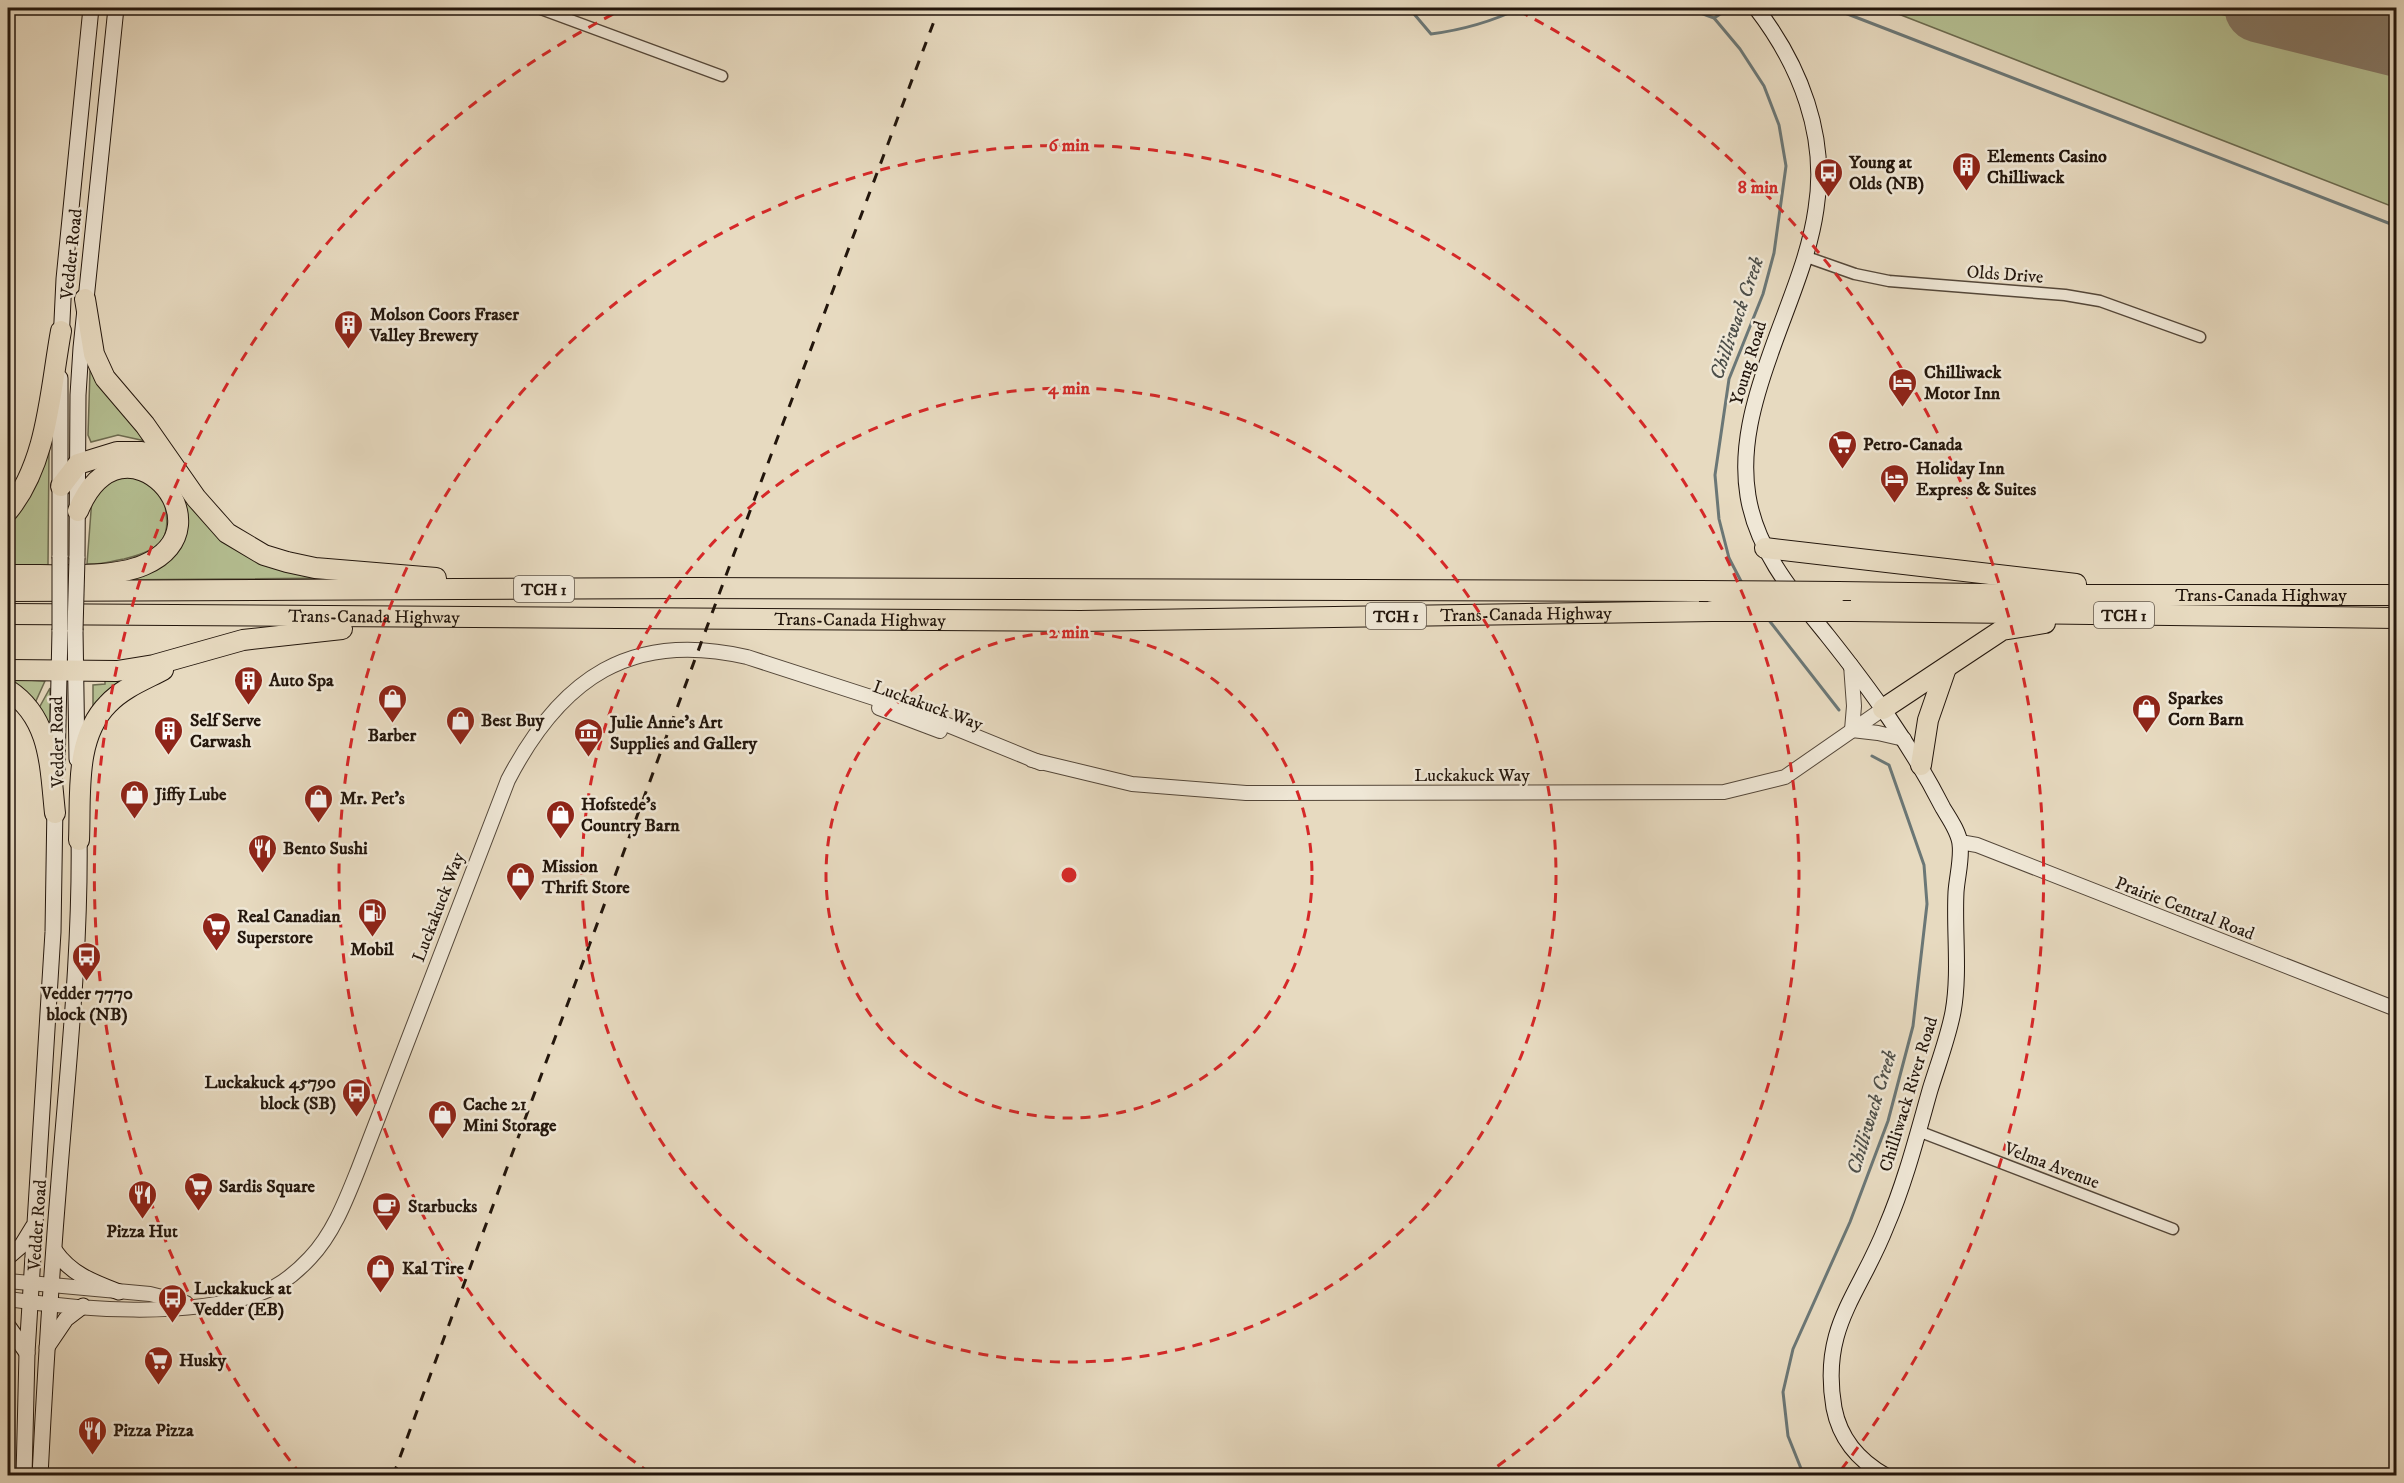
<svg xmlns="http://www.w3.org/2000/svg" width="2404" height="1483" font-family="'IM FELL DW Pica',serif">
  <style>
    .green { fill: #b5c093; stroke: #6c6b50; stroke-width: 1.5 }
    .lines { fill: none; stroke-linecap: round; stroke-linejoin: round }
    .stream { stroke: #6b7776; stroke-width: 3 }
    .taxiway { stroke: #857866; stroke-width: 27 }
    .runway { stroke: #857866; stroke-width: 69 }
    .minor-casing { stroke: #544739; stroke-width: 13 }
    .tertiary-casing { stroke: #544739; stroke-width: 16 }
    .secondary-casing { stroke: #23160c; stroke-width: 17 }
    .motorway-casing { stroke: #23160c; stroke-width: 22 }
    .minor { stroke: #efe7d6; stroke-width: 10 }
    .tertiary { stroke: #efe7d6; stroke-width: 14 }
    .secondary { stroke: #efe7d6; stroke-width: 15 }
    .motorway { stroke: #e7dac0; stroke-width: 20 }
    .rail { stroke: #23160c; stroke-width: 3; stroke-dasharray: 10 10; stroke-linecap: butt }
    .secondary-bridge-casing { stroke: #23160c; stroke-width: 17; stroke-linecap: butt }
    .motorway-bridge-casing { stroke: #23160c; stroke-width: 22; stroke-linecap: butt }
    .secondary-bridge { stroke: #efe7d6; stroke-width: 15 }
    .motorway-bridge { stroke: #e7dac0; stroke-width: 20 }
    .ring { fill: none; stroke: #d62828; stroke-width: 3; stroke-dasharray: 10 8 }
    .labels { text-anchor: middle; stroke-width: 5; stroke-linejoin: round; paint-order: stroke }
    .shield { fill: #efe7d6; stroke: #605549; stroke-width: 1.5 }
    .shield-label { font-size: 16px; font-weight: bold; fill: #23160c }
    .poi-label { font-size: 18px; font-weight: bold; fill: #23160c; stroke: #efe7d6; text-anchor: start }
    .street-label { font-size: 18px; fill: #23160c; stroke: #efe7d6 }
    .water-label { font-size: 20px; font-style: italic; fill: #4d4f4a; stroke: #efe7d6 }
    .centre { fill: #d62828; stroke: #efe7d6; stroke-width: 3 }
    .ring-label { font-size: 18px; text-anchor: middle; font-weight: bold; fill: #d62828; stroke: #efe7d6; stroke-width: 5; stroke-linejoin: round; paint-order: stroke }
  </style>
  <rect width="100%" height="100%" fill="#e7dac0"/>
  <filter id="stains"><feTurbulence type="fractalNoise" baseFrequency=".00333" numOctaves="4"/><feColorMatrix values="0 0 0 0 .2 0 0 0 0 .09 0 0 0 0 .02 0 0 0 .5 -.17"/></filter>
  <radialGradient id="worn" r=".72"><stop offset=".6" stop-color="#630" stop-opacity="0"/><stop offset="1" stop-color="#630" stop-opacity=".3"/></radialGradient>
  <!-- green -->
  <g class="green">
    <polygon points="1883,8 2196,8 2396,57 2396,208"/>
    <polygon points="94,370 150,442 118,435 91,442 88,435 90,371"/>
    <polygon points="49,450 48,565 8,568 8,518"/>
    <path d="M116,477H138L163,496C172,536 167,549 124,559C112,561 99,565 87,564L92,498Z"/>
    <polygon points="181,491 209,523 337,578 103,580 157,563 177,492"/>
    <polygon points="133,677 93,710 93,685 105,684 105,680"/>
    <polygon points="8,679 45,681 35,703 8,683"/>
    <polygon points="50,688 50,730 39,708"/>
  </g>
  <g class="lines">
    <!-- stream -->
    <g class="stream">
      <path d="M1409,8L1431,34C1462,30 1493,21 1520,8"/>
      <polyline points="1687,8 1714,18 1740,49 1764,86 1779,125 1786,166 1774,253 1763,294 1729,379 1715,475 1719,519 1729,558 1743,585"/>
      <polyline points="1832,8 2396,226"/>
      <polyline points="1714,18 1730,8"/>
      <polyline points="1768,619 1839,710"/>
      <polyline points="1804,1476 1788,1436 1783,1392 1793,1349 1850,1222 1888,1121 1913,1026 1927,904 1924,865 1889,765 1872,756"/>
    </g>
    <!-- taxiway -->
    <polyline class="taxiway" points="2365,34 2377,32 2396,18"/>
    <!-- runway -->
    <polyline class="runway" points="2259,8 2396,42"/>
    <defs>
      <g id="minor">
        <polyline points="538,8 722,76"/>
        <polyline points="1804,256 1855,274 1889,281 2065,295 2100,301 2200,337"/>
        <polyline points="1918,1131 2173,1229"/>
      </g>
      <g id="tertiary">
        <polyline points="1851,665 1854,706 1852,730"/>
        <polyline points="879,708 940,731"/>
        <polyline points="1852,730 1878,733 1904,739"/>
        <polyline points="1032,760 1132,784 1246,793 1724,792 1785,777 1883,709"/>
        <polyline points="1960,842 1977,845 2396,1009"/>
        <polyline points="8,1281 150,1294 186,1303"/>
        <path d="M8,1299C82,1310 186,1318 258,1294C277,1288 296,1273 310,1258C333,1234 346,1200 358,1170L508,780C561,678 631,630 747,657L911,710L1041,763"/>
      </g>
      <g id="secondary">
        <path d="M1756,8C1800,65 1828,136 1816,209C1809,259 1786,308 1770,355C1754,400 1740,448 1748,496C1757,551 1793,593 1827,635C1870,689 1911,745 1943,808C1949,818 1959,832 1960,844C1962,859 1957,877 1956,892C1954,932 1960,973 1953,1012C1948,1038 1938,1064 1930,1090C1917,1136 1905,1183 1886,1227C1859,1296 1820,1327 1834,1408C1840,1439 1859,1461 1886,1476"/>
        <polyline points="61,342 64,279 91,8"/>
        <polyline points="60,557 60,378"/>
        <polyline points="77,558 78,395 81,348 116,8"/>
        <polyline points="75,630 77,759"/>
        <polyline points="57,771 60,630"/>
        <path d="M55,1251C71,1274 93,1282 119,1292"/>
        <polyline points="8,1257 22,1245 33,1227"/>
        <polyline points="8,1326 27,1353"/>
        <polyline points="47,1347 66,1319 83,1306"/>
        <polyline points="24,1476 27,1353 53,932 55,804"/>
        <path d="M40,1476C45,1377 51,1279 59,1181C68,1065 81,948 79,831"/>
      </g>
      <g id="motorway">
        <polyline points="85,299 94,354 105,378 145,425 196,498 227,533 264,555 287,562 315,568 436,578"/>
        <polyline points="61,486 78,464 117,452 142,452 171,470"/>
        <path d="M8,511C48,462 50,391 61,331"/>
        <polyline points="1765,548 2076,584"/>
        <path d="M8,575C46,574 109,580 144,565C234,527 123,403 78,511"/>
        <polyline points="8,591 694,588 1699,591"/>
        <path id="s1" d="M1838,592L2048,595H2396"/>
        <polyline points="1851,611 2396,618"/>
        <path id="s2" d="M8,614L1080,621L1712,611"/>
        <polyline points="8,670 117,671 154,665 243,640 342,629"/>
        <path d="M8,690C51,718 50,767 55,813"/>
        <polyline points="1883,709 2002,630 2045,623"/>
        <polyline points="1921,765 1928,720 1946,668"/>
        <path d="M79,840C81,795 74,738 108,704C123,688 144,680 163,670"/>
      </g>
    </defs>
    <!-- minor casing -->
    <use href="#minor" class="minor-casing"/>
    <!-- tertiary casing -->
    <use href="#tertiary" class="tertiary-casing"/>
    <!-- secondary casing -->
    <use href="#secondary" class="secondary-casing"/>
    <!-- motorway casing -->
    <use href="#motorway" class="motorway-casing"/>
    <!-- minor -->
    <use href="#minor" class="minor"/>
    <!-- tertiary -->
    <use href="#tertiary" class="tertiary"/>
    <!-- secondary -->
    <use href="#secondary" class="secondary"/>
    <!-- motorway -->
    <use href="#motorway" class="motorway"/>
    <!-- rail -->
    <polyline class="rail" points="393,1476 738,543 939,8"/>
    <defs>
      <g id="secondary-bridge">
        <polyline points="60,630 60,557"/>
        <polyline points="75,630 77,558"/>
      </g>
      <g id="motorway-bridge">
        <polyline points="1699,591 1838,592"/>
        <polyline points="1712,611 1851,611"/>
      </g>
    </defs>
    <!-- secondary-bridge casing -->
    <use href="#secondary-bridge" class="secondary-bridge-casing"/>
    <!-- motorway-bridge casing -->
    <use href="#motorway-bridge" class="motorway-bridge-casing"/>
    <!-- secondary-bridge -->
    <use href="#secondary-bridge" class="secondary-bridge"/>
    <!-- motorway-bridge -->
    <use href="#motorway-bridge" class="motorway-bridge"/>
  </g>
  <!-- distance rings -->
  <g class="ring">
    <circle cx="1069" cy="875" r="243"/>
    <circle cx="1069" cy="875" r="487"/>
    <path d="M650 1473A730 730 0 1 1 1488 1473"/>
    <path d="M301 1475A974 974 0 0 1 619 11M1519 11A974 974 0 0 1 1837 1475"/>
  </g>
  <!-- icons -->
  <defs>
    <symbol id="building-pin" viewBox="-11 -11 22 30"><path d="M0 17L-7.5 6A9.5 9.5 0 1 1 7.5 6Z" fill="#8f2418" stroke="#efe7d6"/><path d="M-4-6H4V6H1V3H-1V6H-4ZM-2.5-4.3h1.7v1.8h-1.7ZM.8-4.3h1.7v1.8H.8ZM-2.5-1h1.7V.8h-1.7ZM.8-1h1.7V.8H.8Z" fill="#fff"/></symbol>
    <symbol id="bus-pin" viewBox="-11 -11 22 30"><path d="M0 17L-7.5 6A9.5 9.5 0 1 1 7.5 6Z" fill="#8f2418" stroke="#efe7d6"/><path d="M-5-6H5V4H4V6H2V4H-2V6H-4V4H-5ZM-3.5-4V0h7V-4ZM-3.5 1.2v1.5H-2V1.2ZM2 1.2v1.5H3.5V1.2Z" fill="#fff"/></symbol>
    <symbol id="hotel-pin" viewBox="-11 -11 22 30"><path d="M0 17L-7.5 6A9.5 9.5 0 1 1 7.5 6Z" fill="#8f2418" stroke="#efe7d6"/><path d="M-6-4.5h1.5V1H6V5H4.5V3h-9V5H-6ZM-4 0a1.8 1.8 0 1 1 3.6 0ZM.5 0V-2.5h3Q6-2.5 6 0Z" fill="#fff"/></symbol>
    <symbol id="supermarket-pin" viewBox="-11 -11 22 30"><path d="M0 17L-7.5 6A9.5 9.5 0 1 1 7.5 6Z" fill="#8f2418" stroke="#efe7d6"/><path d="M-6-5.5h2.5l.6 2H6L4.5 2H-2.5L-4.4-4H-6ZM-1.5 3.2a1.3 1.3 0 1 0 .1 0ZM3 3.2a1.3 1.3 0 1 0 .1 0Z" fill="#fff"/></symbol>
    <symbol id="shop-pin" viewBox="-11 -11 22 30"><path d="M0 17L-7.5 6A9.5 9.5 0 1 1 7.5 6Z" fill="#8f2418" stroke="#efe7d6"/><path d="M-5-2.5h2.3a2.7 3.5 0 0 1 5.4 0H5L5.5 6h-11ZM-1.5-2.5h3a1.5 2.3 0 0 0-3 0Z" fill="#fff"/></symbol>
    <symbol id="museum-pin" viewBox="-11 -11 22 30"><path d="M0 17L-7.5 6A9.5 9.5 0 1 1 7.5 6Z" fill="#8f2418" stroke="#efe7d6"/><path d="M0-6L6-3V-2H-6V-3ZM-5-1h2V3h-2ZM-1-1h2V3h-2ZM3-1h2V3H3ZM-6 4H6V6H-6Z" fill="#fff"/></symbol>
    <symbol id="restaurant-pin" viewBox="-11 -11 22 30"><path d="M0 17L-7.5 6A9.5 9.5 0 1 1 7.5 6Z" fill="#8f2418" stroke="#efe7d6"/><path d="M-5-6h1v4h1v-4h1v4h1v-4h1v5L-1.5 .5V6h-2V.5L-5-1ZM5-6V6H3V1.5H1.5Q1.5-4 5-6Z" fill="#fff"/></symbol>
    <symbol id="fuel-pin" viewBox="-11 -11 22 30"><path d="M0 17L-7.5 6A9.5 9.5 0 1 1 7.5 6Z" fill="#8f2418" stroke="#efe7d6"/><path d="M-5.5-6h7V0h2V4h1.3V-2.5L3-4.5l.8-.8L6-3V5H2.5V1h-1V6h-7ZM-4.2-4.7v3.2H.2V-4.7Z" fill="#fff"/></symbol>
    <symbol id="cafe-pin" viewBox="-11 -11 22 30"><path d="M0 17L-7.5 6A9.5 9.5 0 1 1 7.5 6Z" fill="#8f2418" stroke="#efe7d6"/><path d="M-5.5-4.5H6V0H3Q3 3.5 0 3.5H-2.5Q-5.5 3.5-5.5 0ZM3-3.2v2h1.7v-2ZM-6 4.5H4V6H-6Z" fill="#fff"/></symbol>
  </defs>
  <g fill-rule="evenodd">
    <use href="#building-pin" x="1950" y="150" width="33" height="45"/>
    <use href="#bus-pin" x="1812" y="156" width="33" height="45"/>
    <use href="#building-pin" x="332" y="308" width="33" height="45"/>
    <use href="#hotel-pin" x="1886" y="366" width="33" height="45"/>
    <use href="#supermarket-pin" x="1826" y="428" width="33" height="45"/>
    <use href="#hotel-pin" x="1878" y="462" width="33" height="45"/>
    <use href="#building-pin" x="232" y="664" width="33" height="45"/>
    <use href="#shop-pin" x="376" y="682" width="33" height="45"/>
    <use href="#shop-pin" x="2130" y="692" width="33" height="45"/>
    <use href="#shop-pin" x="444" y="704" width="33" height="45"/>
    <use href="#building-pin" x="152" y="714" width="33" height="45"/>
    <use href="#museum-pin" x="572" y="716" width="33" height="45"/>
    <use href="#shop-pin" x="118" y="778" width="33" height="45"/>
    <use href="#shop-pin" x="302" y="782" width="33" height="45"/>
    <use href="#shop-pin" x="544" y="798" width="33" height="45"/>
    <use href="#restaurant-pin" x="246" y="832" width="33" height="45"/>
    <use href="#shop-pin" x="504" y="860" width="33" height="45"/>
    <use href="#fuel-pin" x="356" y="896" width="33" height="45"/>
    <use href="#supermarket-pin" x="200" y="910" width="33" height="45"/>
    <use href="#bus-pin" x="70" y="940" width="33" height="45"/>
    <use href="#bus-pin" x="340" y="1076" width="33" height="45"/>
    <use href="#shop-pin" x="426" y="1098" width="33" height="45"/>
    <use href="#supermarket-pin" x="182" y="1170" width="33" height="45"/>
    <use href="#restaurant-pin" x="126" y="1178" width="33" height="45"/>
    <use href="#cafe-pin" x="370" y="1190" width="33" height="45"/>
    <use href="#shop-pin" x="364" y="1252" width="33" height="45"/>
    <use href="#bus-pin" x="156" y="1282" width="33" height="45"/>
    <use href="#supermarket-pin" x="142" y="1344" width="33" height="45"/>
    <use href="#restaurant-pin" x="76" y="1414" width="33" height="45"/>
  </g>
  <g class="labels">
    <!-- shield labels -->
    <g class="shield">
      <rect x="514" y="576" width="60" height="26" rx="4.5"/>
      <rect x="2094" y="602" width="60" height="26" rx="4.5"/>
      <rect x="1366" y="603" width="60" height="26" rx="4.5"/>
    </g>
    <g class="shield-label">
      <text x="544" y="595">TCH 1</text>
      <text x="2124" y="621">TCH 1</text>
      <text x="1396" y="622">TCH 1</text>
    </g>
    <!-- poi labels -->
    <g class="poi-label">
      <text x="1987" y="162">Elements Casino<tspan x="1987" dy="21">Chilliwack</tspan></text>
      <text x="1849" y="168">Young at<tspan x="1849" dy="21">Olds (NB)</tspan></text>
      <text x="370" y="320">Molson Coors Fraser<tspan x="370" dy="21">Valley Brewery</tspan></text>
      <text x="1924" y="378">Chilliwack<tspan x="1924" dy="21">Motor Inn</tspan></text>
      <text x="1863" y="450">Petro-Canada</text>
      <text x="1916" y="474">Holiday Inn<tspan x="1916" dy="21">Express &amp; Suites</tspan></text>
      <text x="269" y="686">Auto Spa</text>
      <text x="2168" y="704">Sparkes<tspan x="2168" dy="21">Corn Barn</tspan></text>
      <text x="190" y="726">Self Serve<tspan x="190" dy="21">Carwash</tspan></text>
      <text x="481" y="726">Best Buy</text>
      <text x="610" y="728">Julie Anne's Art<tspan x="610" dy="21">Supplies and Gallery</tspan></text>
      <text x="392" y="741" text-anchor="middle">Barber</text>
      <text x="155" y="800">Jiffy Lube</text>
      <text x="340" y="804">Mr. Pet's</text>
      <text x="581" y="810">Hofstede's<tspan x="581" dy="21">Country Barn</tspan></text>
      <text x="283" y="854">Bento Sushi</text>
      <text x="542" y="872">Mission<tspan x="542" dy="21">Thrift Store</tspan></text>
      <text x="237" y="922">Real Canadian<tspan x="237" dy="21">Superstore</tspan></text>
      <text x="372" y="955" text-anchor="middle">Mobil</text>
      <text x="87" y="999" text-anchor="middle">Vedder 7770<tspan x="87" dy="21">block (NB)</tspan></text>
      <text x="336" y="1088" text-anchor="end">Luckakuck 45790<tspan x="336" dy="21">block (SB)</tspan></text>
      <text x="463" y="1110">Cache 21<tspan x="463" dy="21">Mini Storage</tspan></text>
      <text x="219" y="1192">Sardis Square</text>
      <text x="408" y="1212">Starbucks</text>
      <text x="142" y="1237" text-anchor="middle">Pizza Hut</text>
      <text x="402" y="1274">Kal Tire</text>
      <text x="194" y="1294">Luckakuck at<tspan x="194" dy="21">Vedder (EB)</tspan></text>
      <text x="179" y="1366">Husky</text>
      <text x="113" y="1436">Pizza Pizza</text>
    </g>
    <!-- street labels -->
    <g class="street-label">
      <text transform="translate(71 254) rotate(-84)" y="6">Vedder Road</text>
      <text transform="translate(2005 274) rotate(4)" y="6">Olds Drive</text>
      <text transform="translate(1748 363) rotate(-73)" y="6">Young Road</text>
      <text dy="6" stroke="none"><textPath href="#s1" startOffset="423">Trans-Canada Highway</textPath></text>
      <text dy="6" stroke="none"><textPath href="#s2" startOffset="1518">Trans-Canada Highway</textPath></text>
      <text dy="6" stroke="none"><textPath href="#s2" startOffset="366">Trans-Canada Highway</textPath></text>
      <text dy="6" stroke="none"><textPath href="#s2" startOffset="852">Trans-Canada Highway</textPath></text>
      <text transform="translate(928 705) rotate(20)" y="6">Luckakuck Way</text>
      <text transform="translate(57 742) rotate(-91)" y="6">Vedder Road</text>
      <text x="1472" y="781">Luckakuck Way</text>
      <text transform="translate(438 907) rotate(-69)" y="6">Luckakuck Way</text>
      <text transform="translate(2185 908) rotate(21)" y="6">Prairie Central Road</text>
      <text transform="translate(1908 1094) rotate(-73)" y="6">Chilliwack River Road</text>
      <text transform="translate(2052 1165) rotate(21)" y="6">Velma Avenue</text>
      <text transform="translate(37 1225) rotate(-86)" y="6">Vedder Road</text>
    </g>
    <!-- water labels -->
    <g class="water-label">
      <text transform="translate(1736 318) rotate(-71)" y="7">Chilliwack Creek</text>
      <text transform="translate(1871 1112) rotate(-73)" y="7">Chilliwack Creek</text>
    </g>
  </g>
  <circle cx="1069" cy="875" r="9" class="centre"/>
  <g class="ring-label">
    <text x="1069" y="151">6 min</text>
    <text x="1758" y="193">8 min</text>
    <text x="1069" y="394">4 min</text>
    <text x="1069" y="638">2 min</text>
  </g>
  <!-- margin -->
  <rect width="2404" height="1483" fill="none" stroke="#e7dac0" stroke-width="30"/>
  <rect x="9" y="9" width="2386" height="1465" fill="none" stroke="#23160c" stroke-width="3"/>
  <rect x="15" y="15" width="2374" height="1453" fill="none" stroke="#23160c" stroke-width="1.5"/>
  <rect width="100%" height="100%" filter="url(#stains)"/>
  <rect width="100%" height="100%" fill="url(#worn)"/>
</svg>
